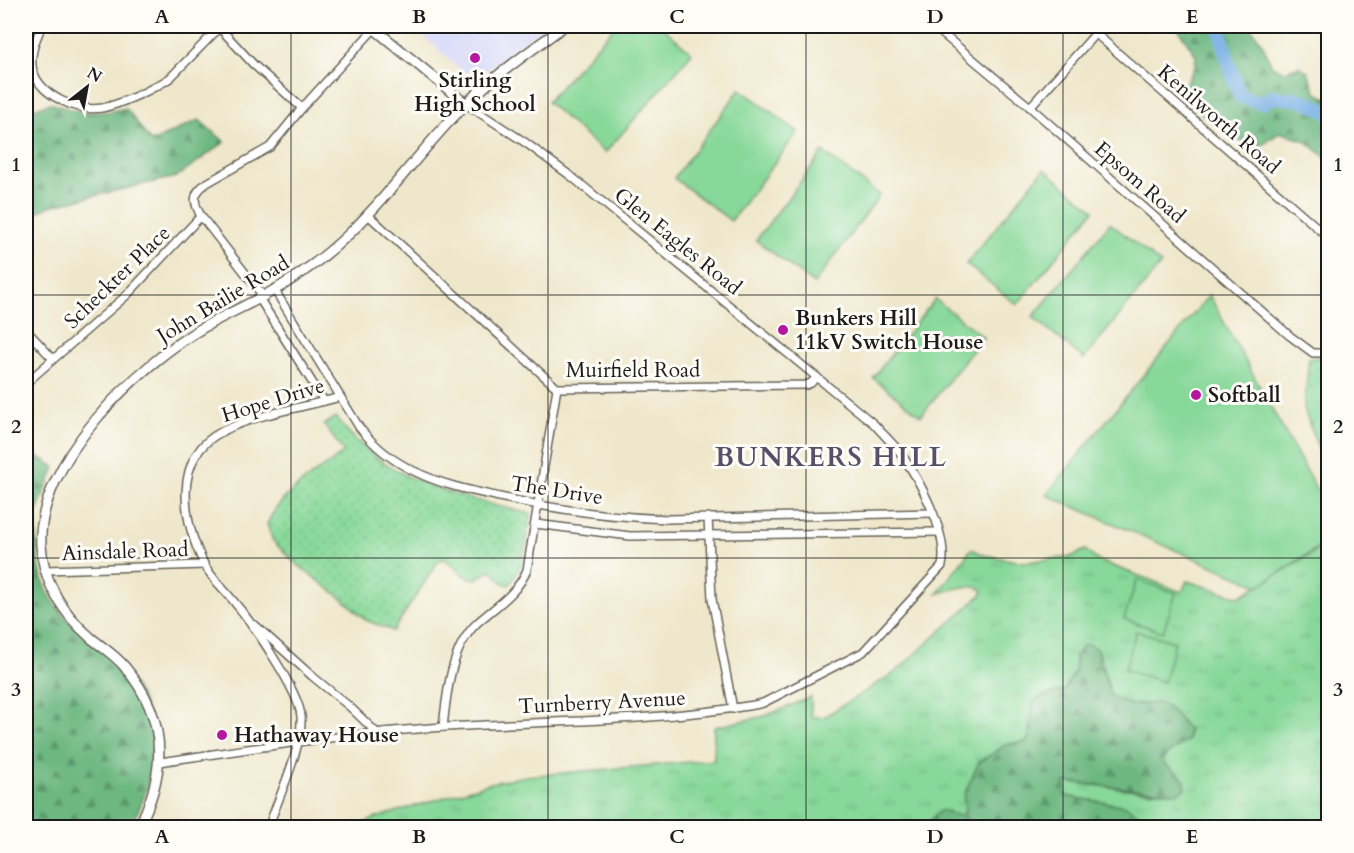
<svg xmlns="http://www.w3.org/2000/svg" width="1354" height="853" font-family="Cardo,serif">
  <style>
    .built { fill: #d6d8f9 }
    .grass { fill: url(#grass-tufts); stroke: #527a5a; stroke-width: 1.5 }
    .forest { fill: url(#forest-firs); stroke: #446a4e; stroke-width: 1.5 }
    .park { fill: url(#park-dots); stroke: #527a5a; stroke-width: 1.5 }
    .garden { fill: #87d899; stroke: #527a5a; stroke-width: 1.5 }
    .lines { fill: none; stroke-linecap: round; stroke-linejoin: round }
    .river { stroke: #73ade4; stroke-width: 14 }
    .minor-casing { stroke: #666359; stroke-width: 10 }
    .tertiary-casing { stroke: #666359; stroke-width: 12 }
    .minor { stroke: #fff; stroke-width: 7 }
    .tertiary { stroke: #fff; stroke-width: 9 }
    .grid { fill: none; stroke: #1c1c1c; stroke-width: 1.5; stroke-opacity: 0.55 }
    .poi-dot { fill: #b5179e; stroke: #fdfcf7; stroke-width: 2 }
    .labels { text-anchor: middle; stroke-width: 6; stroke-linejoin: round; paint-order: stroke }
    .poi-label { font-size: 21px; font-weight: bold; fill: #1c1c1c; stroke: #fdfcf7; text-anchor: start }
    .street-label { font-size: 21px; fill: #1c1c1c; stroke: #fdfcf7 }
    .district-label { font-size: 27px; font-weight: bold; letter-spacing: 1.5px; fill: #594f69; stroke: #fdfcf7 }
    .neatline { fill: none; stroke: #1c1c1c; stroke-width: 2 }
    .grid-label { font-size: 20px; text-anchor: middle; font-weight: bold; fill: #1c1c1c }
  </style>
  <defs>
    <pattern id="grass-tufts" width="24" height="20" patternUnits="userSpaceOnUse" patternTransform="scale(1.5)"><rect width="24" height="20" fill="#87d899"/><path d="M3 7l-1-3M5 7V3M7 7l1-3M15 17l-1-3M17 17v-4M19 17l1-3" fill="none" stroke="#74b983"/></pattern>
    <pattern id="forest-firs" width="22" height="20" patternUnits="userSpaceOnUse" patternTransform="scale(1.5)"><rect width="22" height="20" fill="#6db881"/><path d="M5 1l3.5 6h-7zM16 11l3.5 6h-7z" fill="#599569"/></pattern>
    <pattern id="park-dots" width="8" height="8" patternUnits="userSpaceOnUse" patternTransform="scale(1.5)"><rect width="8" height="8" fill="#87d899"/><path d="M2 2h.1M6 6h.1" fill="none" stroke="#74b983" stroke-width="1.8" stroke-linecap="round"/></pattern>
  </defs>
  <rect width="100%" height="100%" fill="#fdfcf7"/>
  <filter id="ink" filterUnits="userSpaceOnUse"><feTurbulence type="fractalNoise" baseFrequency=".0167" numOctaves="2"/><feDisplacementMap in="SourceGraphic" scale="12" xChannelSelector="R" yChannelSelector="G"/><feConvolveMatrix kernelMatrix="1 2 1 2 8 2 1 2 1" color-interpolation-filters="sRGB"/></filter>
  <filter id="wash" filterUnits="userSpaceOnUse"><feTurbulence type="fractalNoise" baseFrequency=".008" numOctaves="4" result="noise"/><feDisplacementMap in="SourceGraphic" scale="24" xChannelSelector="R" yChannelSelector="G"/><feGaussianBlur stdDeviation="1.35" result="paint"/><feColorMatrix in="noise" values="0 0 0 0 0 0 0 0 0 0 0 0 0 0 0 0 0 1.4 0 .05"/><feComposite in="paint" operator="in"/></filter>
  <g filter="url(#wash)">
    <rect width="100%" height="100%" fill="#efe7cb"/>
    <!-- built -->
    <polygon class="built" points="412,26 544,26 479,76 466,75"/>
    <!-- grass -->
    <path class="grass" d="M1328,544V827H1137L1140,825L1127,806L1064,796L1066,782L1153,792L1184,779L1163,763L1164,756L1188,740L1161,703L1131,705L1111,696L1098,649L1075,656V670L1065,690L1040,697L1033,702L1029,736L1026,742L1007,744L964,795L965,812L959,816L953,815L948,811L936,814L925,827L353,828L376,818L491,783L526,776L714,760V727L765,716L811,697V717H824L893,674L981,595L983,590C968,582 951,590 937,594L971,549L984,555L1023,562L1071,557L1085,550L1097,560L1182,592L1187,581L1239,597Z"/>
    <!-- forest -->
    <g class="forest">
      <path d="M1176,26H1250L1263,45L1272,66L1285,71L1299,66L1308,72L1316,93L1328,98V159L1305,141L1280,132C1275,136 1269,141 1264,144C1243,153 1195,108 1179,95L1195,66L1196,55Z"/>
      <path d="M50,103C82,113 93,116 126,108L151,142L199,120L225,142L176,177L50,206L26,218V112Z"/>
      <path d="M26,449L55,467C50,481 42,496 38,510C35,519 37,532 37,542C37,590 60,616 95,646C102,653 112,659 119,667C165,718 161,771 130,827H26Z"/>
      <polygon points="1089,644 1098,649 1099,659 1111,696 1131,705 1161,703 1171,710 1189,730 1188,740 1165,756 1163,763 1184,779 1186,788 1177,793 1066,782 1065,796 1127,806 1136,813 1140,825 1137,827 1088,827 1078,822 1067,828 925,827 936,814 942,810 959,816 965,812 964,795 979,762 1007,744 1026,742 1029,736 1033,702 1040,697 1065,690 1075,670 1075,657 1082,646"/>
    </g>
    <!-- park -->
    <g class="park">
      <polygon points="1328,357 1328,451 1322,459 1304,409 1309,358"/>
      <path d="M336,417C384,483 456,495 531,514C526,539 526,566 509,585L503,583L492,570L476,579L466,577L445,559L439,560L393,631L366,620L344,600L294,562L273,541L267,524C281,492 317,473 344,452L324,425Z"/>
    </g>
    <!-- garden -->
    <g class="garden">
      <polygon points="615,26 661,26 692,53 605,153 547,102"/>
      <polygon points="740,89 798,132 731,221 674,178"/>
      <polygon points="823,152 880,195 814,284 756,240"/>
      <polygon points="1044,169 1094,210 1017,305 966,264"/>
      <polygon points="1110,223 1161,264 1084,359 1033,317"/>
      <polygon points="1209,295 1328,510 1328,541 1259,586 1046,495"/>
      <polygon points="935,299 983,337 921,416 873,378"/>
      <polygon points="1137,580 1176,593 1163,632 1124,619"/>
      <polygon points="1136,631 1175,642 1164,682 1125,670"/>
    </g>
    <g class="lines">
      <!-- river -->
      <path class="river" d="M1219,26L1228,62L1240,96L1263,103L1273,96C1281,99 1288,98 1297,99C1308,101 1319,107 1328,113"/>
    </g>
  </g>
  <g filter="url(#ink)">
    <g class="lines">
      <defs>
        <g id="minor">
          <path d="M42,26C36,38 29,57 33,71C41,96 77,112 102,108C122,104 153,89 170,78L219,28"/>
          <polyline points="218,26 254,65 302,108"/>
          <polyline points="933,26 1030,107 1290,336 1313,353 1328,353"/>
          <polyline points="1087,26 1328,237"/>
          <polyline points="1030,107 1096,33"/>
          <polyline points="367,214 557,388 806,385 811,383 817,377"/>
          <path d="M274,289L359,427C374,446 394,462 416,472C440,484 468,490 495,496C552,509 610,517 668,519L932,513"/>
          <path d="M263,296L201,216C193,202 192,193 207,183L270,147L302,108L374,29"/>
          <polyline points="259,298 324,401"/>
          <polyline points="26,330 53,359"/>
          <polyline points="26,383 127,295 201,216"/>
          <polyline points="708,517 712,599 733,709"/>
          <polyline points="536,524 630,536 939,532"/>
          <polyline points="46,570 205,565"/>
          <polyline points="255,625 312,676 350,707 377,733"/>
          <path d="M443,727C447,693 450,649 477,623C496,606 517,594 527,570L557,388"/>
          <path d="M160,762C254,748 349,733 445,727C548,721 652,722 754,705L763,703L863,652L942,566C949,533 918,477 899,451C891,442 882,433 874,424L572,177L526,143L466,104"/>
          <path d="M271,820C281,792 303,745 301,716C299,691 252,623 235,603C226,591 211,578 204,564C183,521 171,457 223,431C259,413 302,408 340,397"/>
        </g>
        <g id="tertiary">
          <polyline points="371,26 466,104"/>
          <path d="M138,828C168,771 167,716 124,666C115,655 102,647 91,638C63,614 43,582 41,545C36,463 138,365 204,327C223,316 243,307 262,297C294,280 324,258 350,233C392,193 425,144 466,104C496,74 531,51 564,26"/>
        </g>
      </defs>
      <!-- minor casing -->
      <use href="#minor" class="minor-casing"/>
      <!-- tertiary casing -->
      <use href="#tertiary" class="tertiary-casing"/>
      <!-- minor -->
      <use href="#minor" class="minor"/>
      <!-- tertiary -->
      <use href="#tertiary" class="tertiary"/>
    </g>
  </g>
  <!-- grid -->
  <path class="grid" d="M291,26V828M548,26V828M806,26V828M1063,26V828M26,295H1328M26,558H1328"/>
  <!-- markers -->
  <g class="poi-dot">
    <circle cx="475" cy="58" r="6"/>
    <circle cx="783" cy="330" r="6"/>
    <circle cx="1196" cy="395" r="6"/>
    <circle cx="222" cy="735" r="6"/>
  </g>
  <g class="labels">
    <!-- poi labels -->
    <g class="poi-label">
      <text x="475" y="87" text-anchor="middle">Stirling<tspan x="475" dy="24">High School</tspan></text>
      <text x="795" y="325">Bunkers Hill<tspan x="795" dy="24">11kV Switch House</tspan></text>
      <text x="1208" y="402">Softball</text>
      <text x="234" y="742">Hathaway House</text>
    </g>
    <!-- street labels -->
    <g class="street-label">
      <text transform="translate(1219 119) rotate(41)" y="7">Kenilworth Road</text>
      <text transform="translate(1140 182) rotate(41)" y="7">Epsom Road</text>
      <text transform="translate(678 241) rotate(39)" y="7">Glen Eagles Road</text>
      <text transform="translate(117 277) rotate(-44)" y="7">Scheckter Place</text>
      <text transform="translate(223 299) rotate(-31)" y="7">John Bailie Road</text>
      <text x="633" y="377">Muirfield Road</text>
      <text transform="translate(273 400) rotate(-17)" y="7">Hope Drive</text>
      <text transform="translate(557 490) rotate(9)" y="7">The Drive</text>
      <text transform="translate(125 551) rotate(-2)" y="7">Ainsdale Road</text>
      <text transform="translate(602 702) rotate(-3)" y="7">Turnberry Avenue</text>
    </g>
    <!-- district labels -->
    <g class="district-label">
      <text x="831" y="466">BUNKERS HILL</text>
    </g>
  </g>
  <!-- margin -->
  <rect width="1354" height="853" fill="none" stroke="#fdfcf7" stroke-width="66"/>
  <!-- north arrow -->
  <g transform="translate(87 87) rotate(31)" stroke="#fdfcf7" stroke-width="4.5" paint-order="stroke">
  <path d="M0-4.5L10 22L0 15L-10 22Z" fill="#1c1c1c"/>
  <text y="-9" font-size="16" font-weight="bold" text-anchor="middle" fill="#1c1c1c">N</text>
  </g>
  <rect x="33" y="33" width="1288" height="787" class="neatline"/>
  <g class="grid-label">
    <text x="162" y="23">A</text>
    <text x="419" y="23">B</text>
    <text x="677" y="23">C</text>
    <text x="935" y="23">D</text>
    <text x="1192" y="23">E</text>
    <text x="16" y="171">1</text>
    <text x="1338" y="171">1</text>
    <text x="16" y="433">2</text>
    <text x="1338" y="433">2</text>
    <text x="16" y="696">3</text>
    <text x="1338" y="696">3</text>
    <text x="162" y="843">A</text>
    <text x="419" y="843">B</text>
    <text x="677" y="843">C</text>
    <text x="935" y="843">D</text>
    <text x="1192" y="843">E</text>
  </g>
</svg>
